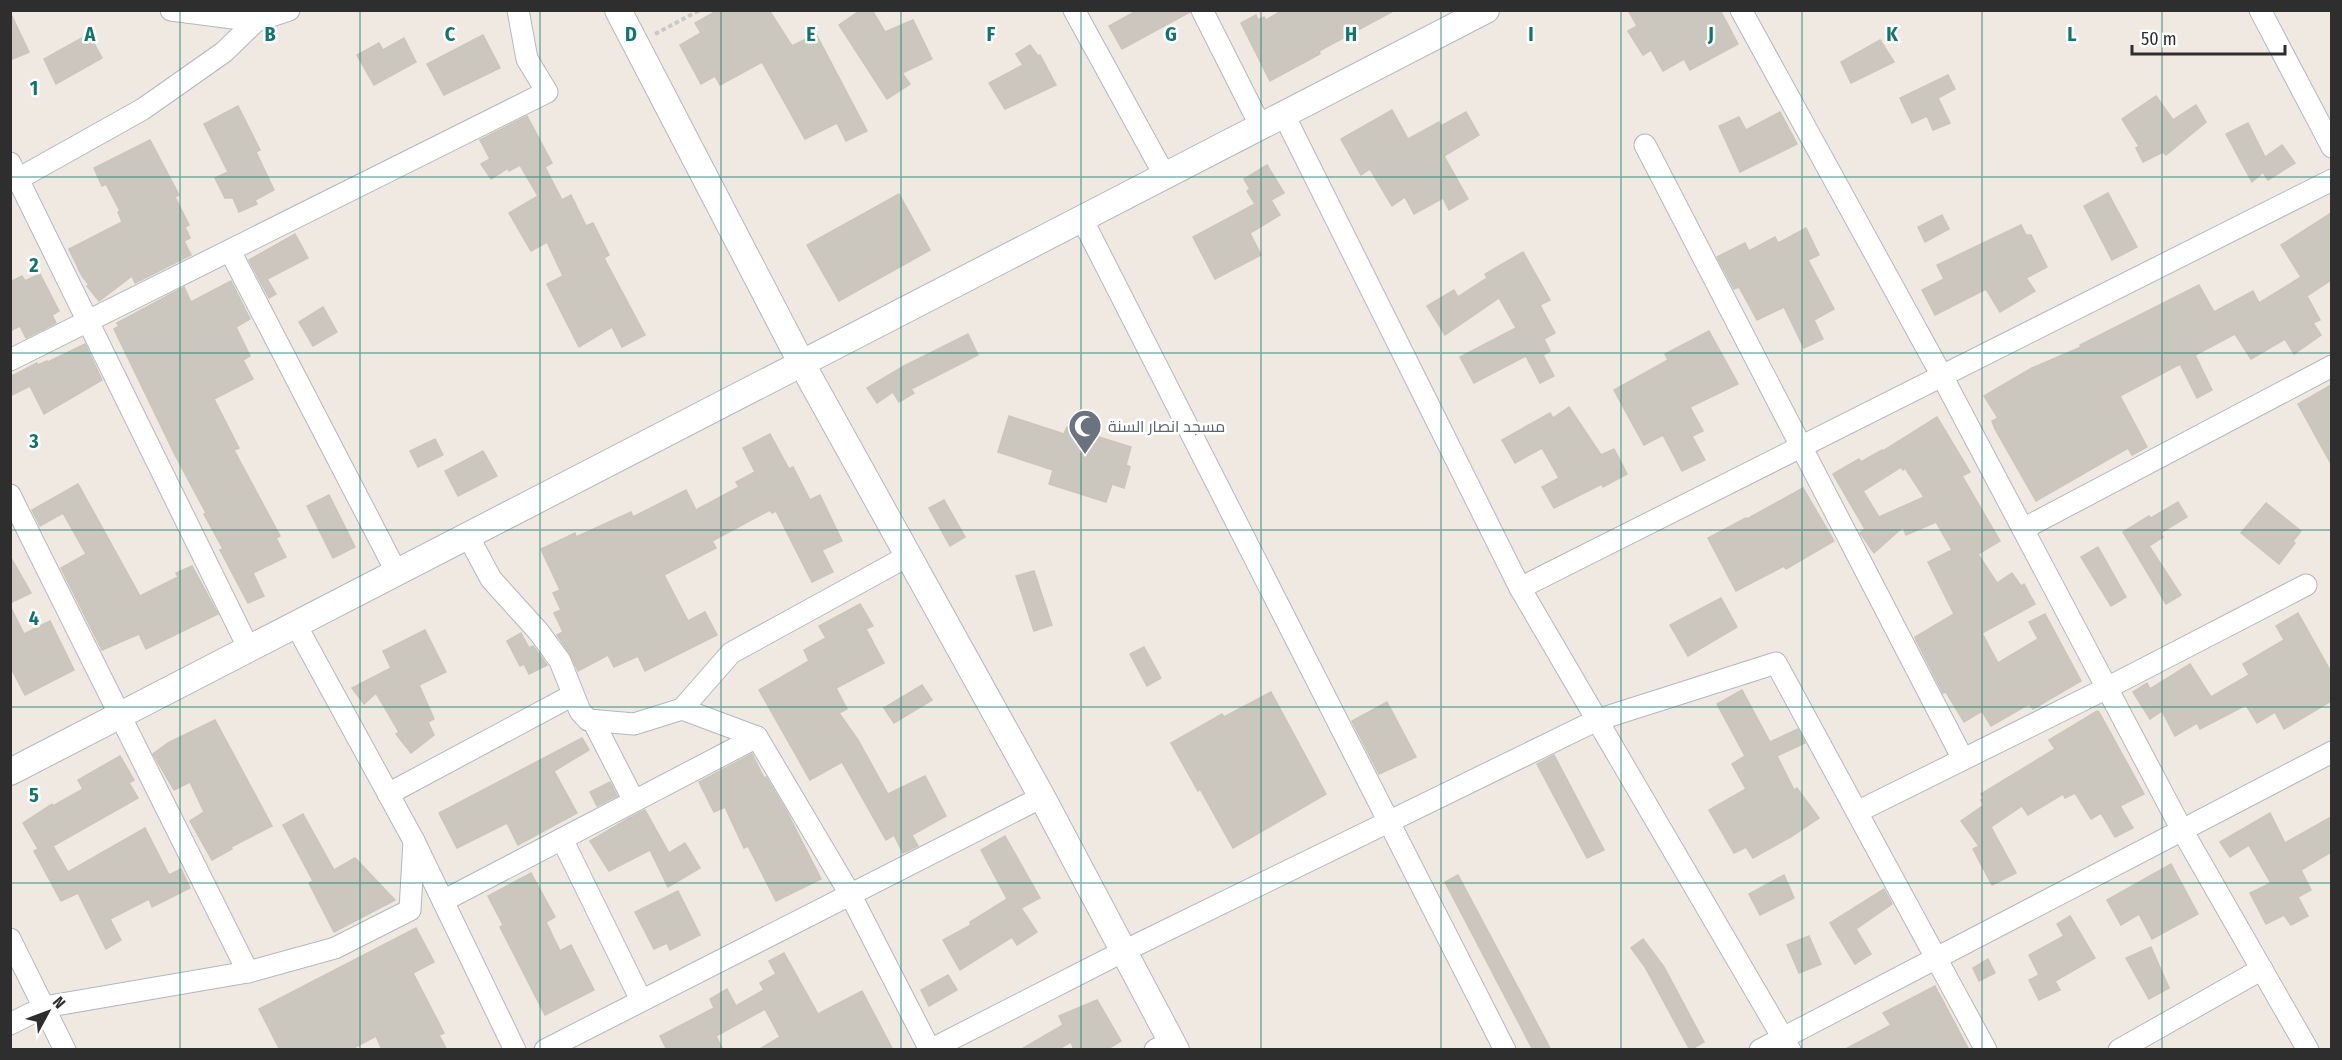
<svg xmlns="http://www.w3.org/2000/svg" width="2342" height="1060" font-family="'Fira Sans Condensed',Cairo,sans-serif">
  <style>
    .building { fill: #cbc7bf; stroke: #cbc5ba; stroke-width: 1.5; fill-rule: evenodd }
    .lines { fill: none; stroke-linecap: round; stroke-linejoin: round }
    .minor-casing { stroke: #b4b7c1; stroke-width: 23 }
    .tertiary-casing { stroke: #b4b7c1; stroke-width: 28 }
    .path { stroke: #c9c9c9; stroke-width: 4; stroke-dasharray: 4.5 3; stroke-linecap: butt }
    .minor { stroke: #fff; stroke-width: 21 }
    .tertiary { stroke: #fff; stroke-width: 26 }
    .grid { fill: none; stroke: #0f766e; stroke-width: 1.5; stroke-opacity: 0.55 }
    .labels { text-anchor: middle; stroke-width: 5; stroke-linejoin: round; paint-order: stroke }
    .worship-label { font-size: 16px; fill: #5b616d; stroke: #fff; text-anchor: start }
    .grid-label { font-size: 20px; text-anchor: middle; font-weight: bold; fill: #0f766e; stroke: #fff; stroke-width: 5; stroke-linejoin: round; paint-order: stroke }
  </style>
  <rect width="100%" height="100%" fill="#efe9e1"/>
  <!-- building -->
  <g class="building">
    <polygon points="718,10 769,10 792,46 816,34 867,131 846,141 837,123 805,139 762,62 720,85 715,76 701,84 680,45 701,33 695,23"/>
    <polygon points="861,10 872,10 885,32 913,20 932,59 902,73 910,84 887,99 839,25"/>
    <polygon points="1138,10 1189,10 1190,12 1122,49 1109,26"/>
    <polygon points="1283,10 1395,10 1319,51 1320,54 1270,81 1241,23 1256,15 1258,20 1264,17 1266,20"/>
    <polygon points="1628,10 1720,10 1738,44 1690,70 1684,59 1663,71 1651,50 1643,55 1628,31 1637,26"/>
    <polygon points="10,12 29,52 10,60"/>
    <polygon points="89,34 102,58 56,84 44,59"/>
    <polygon points="483,35 500,68 444,95 427,64"/>
    <polygon points="404,38 416,62 374,85 357,55 379,43 383,50"/>
    <polygon points="1880,40 1894,62 1851,83 1841,62"/>
    <polygon points="1030,45 1038,56 1040,55 1056,85 1005,109 989,83 1023,65 1016,54"/>
    <polygon points="1948,75 1955,89 1938,98 1950,123 1933,130 1927,116 1912,123 1900,98"/>
    <polygon points="2156,96 2173,120 2196,105 2206,122 2166,155 2163,152 2143,162 2136,148 2139,146 2122,119"/>
    <polygon points="238,106 260,150 256,152 274,190 255,200 257,204 239,212 233,198 225,198 215,178 228,172 204,124"/>
    <polygon points="1392,110 1408,139 1439,122 1441,126 1466,112 1479,135 1444,156 1468,199 1449,210 1443,198 1414,214 1405,197 1392,206 1370,169 1361,175 1341,139"/>
    <polygon points="1780,112 1797,144 1740,172 1719,126 1739,117 1746,130"/>
    <polygon points="527,116 552,163 545,167 562,200 571,195 586,226 593,223 609,255 604,258 645,335 622,347 612,327 579,347 547,284 563,276 547,242 531,251 509,213 538,196 520,165 509,171 508,168 491,179 481,164 490,159 480,140"/>
    <polygon points="2248,123 2265,157 2282,145 2295,163 2268,180 2263,172 2252,182 2226,134"/>
    <polygon points="150,140 179,195 175,197 189,225 185,227 190,238 184,241 191,255 135,283 132,276 99,301 87,286 89,285 82,276 69,249 122,222 118,212 120,211 106,184 102,186 94,168"/>
    <polygon points="1267,165 1284,193 1271,200 1280,215 1250,233 1261,255 1215,279 1193,237 1255,204 1247,191 1250,189 1244,179"/>
    <polygon points="2108,193 2137,247 2112,260 2084,206"/>
    <polygon points="899,194 930,250 839,301 807,245"/>
    <polygon points="2331,213 2331,280 2307,296 2320,320 2313,323 2321,335 2294,354 2285,339 2251,359 2235,334 2195,355 2212,390 2197,398 2180,364 2120,396 2147,447 2132,455 2128,448 2036,501 1995,429 1992,421 1998,418 1984,396 2032,368 2081,347 2080,345 2199,285 2214,312 2253,291 2259,303 2301,277 2281,245"/>
    <polygon points="1942,215 1949,229 1925,242 1918,227"/>
    <polygon points="2021,225 2026,235 2031,235 2047,267 2026,278 2035,291 2000,312 1986,289 1935,315 1922,290 1944,279 1937,265"/>
    <polygon points="1806,228 1819,255 1808,260 1834,309 1814,320 1823,339 1804,348 1784,307 1757,320 1739,287 1734,289 1717,257 1745,243 1749,251 1775,237 1778,243"/>
    <polygon points="295,234 308,258 267,279 276,294 269,298 249,260"/>
    <polygon points="1523,252 1550,300 1540,305 1555,333 1544,339 1550,351 1543,355 1554,376 1540,383 1526,356 1474,383 1460,357 1516,328 1499,298 1445,335 1427,306 1454,290 1458,297 1487,278 1485,274"/>
    <polygon points="40,274 59,311 52,315 56,323 26,338 20,326 10,331 10,282 22,276 25,281"/>
    <polygon points="231,281 250,319 236,327 250,356 243,360 253,379 214,399 239,448 234,450 280,536 276,538 286,557 253,573 264,596 248,603 220,550 223,549 204,514 206,513 175,455 114,329 119,326 117,323 184,287 191,302"/>
    <polygon points="323,307 337,332 313,346 299,322"/>
    <polygon points="1709,331 1738,384 1690,407 1703,431 1692,436 1705,460 1682,471 1663,435 1644,445 1614,390 1668,360 1665,354"/>
    <polygon points="968,334 978,355 911,389 914,393 899,402 893,392 877,403 867,388 904,366"/>
    <polygon points="85,344 102,380 44,414 30,386 10,396 10,377 37,363 38,365 47,361 48,362"/>
    <polygon points="2331,385 2331,464 2298,404"/>
    <polygon points="1569,407 1601,455 1614,449 1627,474 1603,487 1602,484 1554,508 1542,487 1559,478 1542,448 1515,463 1502,440 1550,413 1553,418"/>
    <polygon points="1009,416 1064,434 1067,427 1131,447 1126,465 1130,467 1124,488 1112,484 1106,502 1049,484 1053,470 998,452"/>
    <path d="M1937,417L1970,472L1962,476L2000,541L1978,554L1997,583L2012,573L2021,586L2024,584L2035,604L1982,633L1998,663L2038,639L2029,622L2045,614L2081,681L2033,709L2029,704L1991,726L1982,711L1964,722L1946,692L1943,693L1916,640L1915,637L1954,614L1928,562L1952,550L1936,522L1906,535L1903,527L1874,553L1860,533L1865,529L1833,474L1859,459L1861,462L1882,450L1883,451ZM1901,467L1903,470L1905,468L1924,497L1879,517L1863,491Z"/>
    <polygon points="770,434 789,469 793,467 810,500 820,495 842,541 822,550 833,572 812,582 776,511 772,513 770,510 712,541 716,548 664,575 688,621 705,612 717,635 645,671 638,656 614,667 608,655 578,671 570,654 557,635 563,632 554,613 561,610 553,593 560,590 541,549 575,533 576,537 631,512 633,517 686,490 696,510 739,487 736,482 755,472 743,448"/>
    <polygon points="435,439 443,455 418,467 410,451"/>
    <polygon points="483,451 497,476 458,496 445,471"/>
    <polygon points="78,484 140,596 178,577 176,573 192,566 218,614 146,649 139,634 102,650 61,568 86,554 63,513 40,526 32,510"/>
    <polygon points="1803,488 1834,541 1786,569 1784,566 1736,591 1708,538 1746,518 1747,519"/>
    <polygon points="329,495 355,547 333,558 307,506"/>
    <polygon points="944,500 965,537 950,546 929,508"/>
    <polygon points="2178,502 2187,517 2160,533 2163,537 2149,546 2181,595 2166,604 2123,532 2149,516 2151,518"/>
    <polygon points="2266,503 2301,531 2293,541 2295,543 2279,564 2241,533"/>
    <polygon points="2098,547 2126,597 2111,606 2081,557"/>
    <polygon points="10,556 31,593 10,603"/>
    <polygon points="1034,571 1052,625 1034,631 1016,576"/>
    <polygon points="1721,598 1737,627 1688,656 1670,625"/>
    <polygon points="860,604 873,626 866,629 884,663 836,688 847,709 839,713 858,740 888,794 925,776 946,816 912,835 918,846 903,853 894,835 886,840 842,762 810,780 759,690 809,661 804,650 826,638 819,626"/>
    <polygon points="10,606 24,634 50,621 74,670 25,695 10,666"/>
    <polygon points="2298,613 2331,672 2331,701 2284,729 2275,712 2257,723 2246,705 2200,729 2197,723 2175,736 2162,711 2150,719 2133,692 2147,683 2150,689 2190,664 2211,697 2249,675 2243,664 2284,640 2276,626"/>
    <polygon points="425,630 446,672 419,685 434,719 428,722 434,735 411,753 396,734 399,732 376,693 364,704 352,688 391,668 383,651"/>
    <polygon points="521,633 529,648 533,646 547,665 529,674 524,664 520,666 507,641"/>
    <polygon points="1144,647 1161,678 1147,686 1130,654"/>
    <polygon points="922,685 932,700 894,723 884,708"/>
    <polygon points="1742,690 1770,742 1798,729 1805,743 1777,756 1794,790 1797,788 1819,818 1792,836 1753,858 1746,847 1734,853 1709,810 1746,789 1732,764 1745,756 1717,704"/>
    <polygon points="1271,692 1326,794 1233,848 1200,789 1198,791 1171,743 1222,714 1224,717"/>
    <polygon points="1387,702 1416,757 1379,774 1352,721"/>
    <polygon points="2097,711 2099,712 2144,794 2120,806 2133,828 2115,837 2101,813 2091,819 2075,793 2065,798 2063,794 2028,815 2022,806 1991,827 2016,873 1992,885 1973,849 1979,846 1961,821 1984,805 1981,800 1984,798 1981,794 2055,749 2049,740"/>
    <polygon points="215,720 272,826 231,847 232,849 212,860 190,821 204,812 190,782 174,790 153,754 168,743"/>
    <polygon points="582,738 589,750 554,771 577,813 518,845 507,823 457,848 439,813"/>
    <polygon points="752,754 764,778 766,777 787,812 821,879 776,901 748,846 744,848 725,807 714,812 699,782"/>
    <polygon points="1554,755 1604,850 1587,858 1537,764"/>
    <polygon points="120,756 134,780 129,783 138,798 53,846 68,872 145,828 169,875 181,869 190,888 152,907 149,899 110,919 121,940 106,949 78,893 61,901 34,851 38,849 23,823 52,804 53,806 83,789 78,780"/>
    <polygon points="610,782 617,796 597,806 590,792"/>
    <polygon points="645,810 669,853 685,843 700,868 668,887 650,850 609,871 590,841 631,817 635,820 633,816"/>
    <polygon points="2270,813 2285,843 2331,817 2331,852 2301,870 2311,890 2298,897 2308,916 2291,925 2284,915 2266,924 2250,893 2271,883 2249,845 2230,857 2220,842"/>
    <polygon points="303,814 334,870 355,858 395,900 334,932 309,883 313,881 283,825"/>
    <polygon points="1005,836 1040,898 1021,908 1037,932 1017,945 1012,937 960,970 943,940 971,925 970,922 1007,899 981,850"/>
    <polygon points="2171,864 2198,914 2152,939 2139,914 2121,925 2107,900"/>
    <polygon points="531,873 555,917 546,922 560,951 571,945 594,990 545,1015 500,927 503,925 488,896"/>
    <polygon points="1458,875 1551,1050 1533,1050 1445,882"/>
    <polygon points="1784,875 1794,898 1760,915 1749,894"/>
    <polygon points="1884,889 1892,904 1856,929 1871,954 1855,964 1830,923"/>
    <polygon points="678,891 700,935 670,950 667,943 654,949 635,912"/>
    <polygon points="2070,916 2095,958 2055,981 2060,990 2039,1000 2029,980 2039,975 2029,955 2064,936 2057,924"/>
    <polygon points="416,928 434,962 413,973 444,1033 439,1035 447,1050 382,1050 376,1036 350,1050 280,1050 259,1009"/>
    <polygon points="1809,936 1821,964 1799,973 1787,945"/>
    <polygon points="1643,939 1664,967 1704,1042 1690,1050 1645,967 1631,948"/>
    <polygon points="2151,947 2169,988 2149,999 2126,958"/>
    <polygon points="784,953 818,1014 862,991 893,1050 758,1050 780,1037 765,1009 716,1036 723,1050 667,1050 660,1036 714,1008 710,999 727,989 736,1006 764,990 760,983 776,974 769,961"/>
    <polygon points="1988,959 1995,973 1979,981 1973,968"/>
    <polygon points="948,975 957,990 929,1006 921,990"/>
    <polygon points="1935,986 1969,1050 1844,1050 1891,1025 1883,1013"/>
    <polygon points="1097,1000 1121,1041 1106,1050 1074,1050 1071,1042 1057,1050 1020,1050 1063,1025 1059,1016"/>
  </g>
  <g class="lines">
    <defs>
      <g id="minor">
        <polyline points="171,10 256,21 289,10"/>
        <polyline points="1074,10 1165,176"/>
        <polyline points="1202,10 1261,127"/>
        <polyline points="1741,10 1942,376 2182,830 2308,1050"/>
        <polyline points="2260,10 2332,147"/>
        <polyline points="1284,115 1520,588 1790,1050"/>
        <polyline points="1645,145 1963,759"/>
        <polyline points="10,163 249,649"/>
        <polyline points="18,179 143,109 224,52 256,21"/>
        <polyline points="1082,219 1505,1050"/>
        <polyline points="230,251 397,573"/>
        <polyline points="10,360 547,92 527,59 518,10"/>
        <polyline points="10,495 248,972"/>
        <polyline points="2023,529 2332,366"/>
        <polyline points="468,536 491,579 538,631 560,661 580,711 588,720 634,724 682,709 757,737 850,894 930,1050 1124,951 1597,720 1776,663 1986,1050"/>
        <polyline points="1520,588 2332,180"/>
        <polyline points="296,625 414,841 515,1050"/>
        <polyline points="682,709 731,653 908,556"/>
        <polyline points="593,721 634,801"/>
        <polyline points="388,794 573,695"/>
        <polyline points="1857,812 2107,688 2306,585"/>
        <polyline points="562,839 641,1000"/>
        <polyline points="443,901 757,737"/>
        <polyline points="10,939 65,1050"/>
        <polyline points="10,1024 44,1007 248,972 335,948 410,910 414,841"/>
        <polyline points="545,1050 1042,797"/>
        <polyline points="1155,1050 1172,1041"/>
        <polyline points="1760,1050 2332,752"/>
        <polyline points="2119,1050 2262,969"/>
      </g>
      <g id="tertiary">
        <polyline points="618,10 802,364 1042,797 1176,1050"/>
        <polyline points="10,772 1486,10"/>
      </g>
    </defs>
    <!-- minor casing -->
    <use href="#minor" class="minor-casing"/>
    <!-- tertiary casing -->
    <use href="#tertiary" class="tertiary-casing"/>
    <!-- path -->
    <polyline class="path" points="655,34 700,10"/>
    <!-- minor -->
    <use href="#minor" class="minor"/>
    <!-- tertiary -->
    <use href="#tertiary" class="tertiary"/>
  </g>
  <!-- grid -->
  <path class="grid" d="M180,10V1050M360,10V1050M540,10V1050M721,10V1050M901,10V1050M1081,10V1050M1261,10V1050M1441,10V1050M1621,10V1050M1802,10V1050M1982,10V1050M2162,10V1050M10,177H2332M10,353H2332M10,530H2332M10,707H2332M10,883H2332"/>
  <!-- icons -->
  <defs>
    <symbol id="mosque-pin" viewBox="-11 -11 22 30"><path d="M0 17L-7.5 6A9.5 9.5 0 1 1 7.5 6Z" fill="#6b7280" stroke="#fff"/><path d="M3.5-4.9A6 6 0 1 0 3.5 4.9A5 5 0 1 1 3.5-4.9Z" fill="#fff"/></symbol>
  </defs>
  <g fill-rule="evenodd">
    <use href="#mosque-pin" x="1066" y="407" width="38" height="52"/>
  </g>
  <g class="labels">
    <!-- worship labels -->
    <g class="worship-label">
      <text x="1108" y="432">مسجد انصار السنة</text>
    </g>
  </g>
  <g class="grid-label">
    <text x="90" y="41">A</text>
    <text x="270" y="41">B</text>
    <text x="450" y="41">C</text>
    <text x="631" y="41">D</text>
    <text x="811" y="41">E</text>
    <text x="991" y="41">F</text>
    <text x="1171" y="41">G</text>
    <text x="1351" y="41">H</text>
    <text x="1531" y="41">I</text>
    <text x="1711" y="41">J</text>
    <text x="1892" y="41">K</text>
    <text x="2072" y="41">L</text>
    <text x="34" y="95">1</text>
    <text x="34" y="272">2</text>
    <text x="34" y="448">3</text>
    <text x="34" y="625">4</text>
    <text x="34" y="802">5</text>
  </g>
  <!-- border -->
  <rect width="2342" height="1060" fill="none" stroke="#2e2e2e" stroke-width="24"/>
  <!-- north arrow -->
  <g transform="translate(48 1012) rotate(49)" stroke="#ffffff" stroke-width="4.5" paint-order="stroke">
  <path d="M0-4.5L10 22L0 15L-10 22Z" fill="#2e2e2e"/>
  <text y="-9" font-size="16" font-weight="bold" text-anchor="middle" fill="#2e2e2e">N</text>
  </g>
  <!-- scale -->
  <path d="M2132 45v9h153v-9" fill="none" stroke="#2e2e2e" stroke-width="3"/>
  <text x="2141" y="45" font-size="18" fill="#2e2e2e" stroke="#ffffff" stroke-width="4.5" paint-order="stroke">50 m</text>
</svg>
